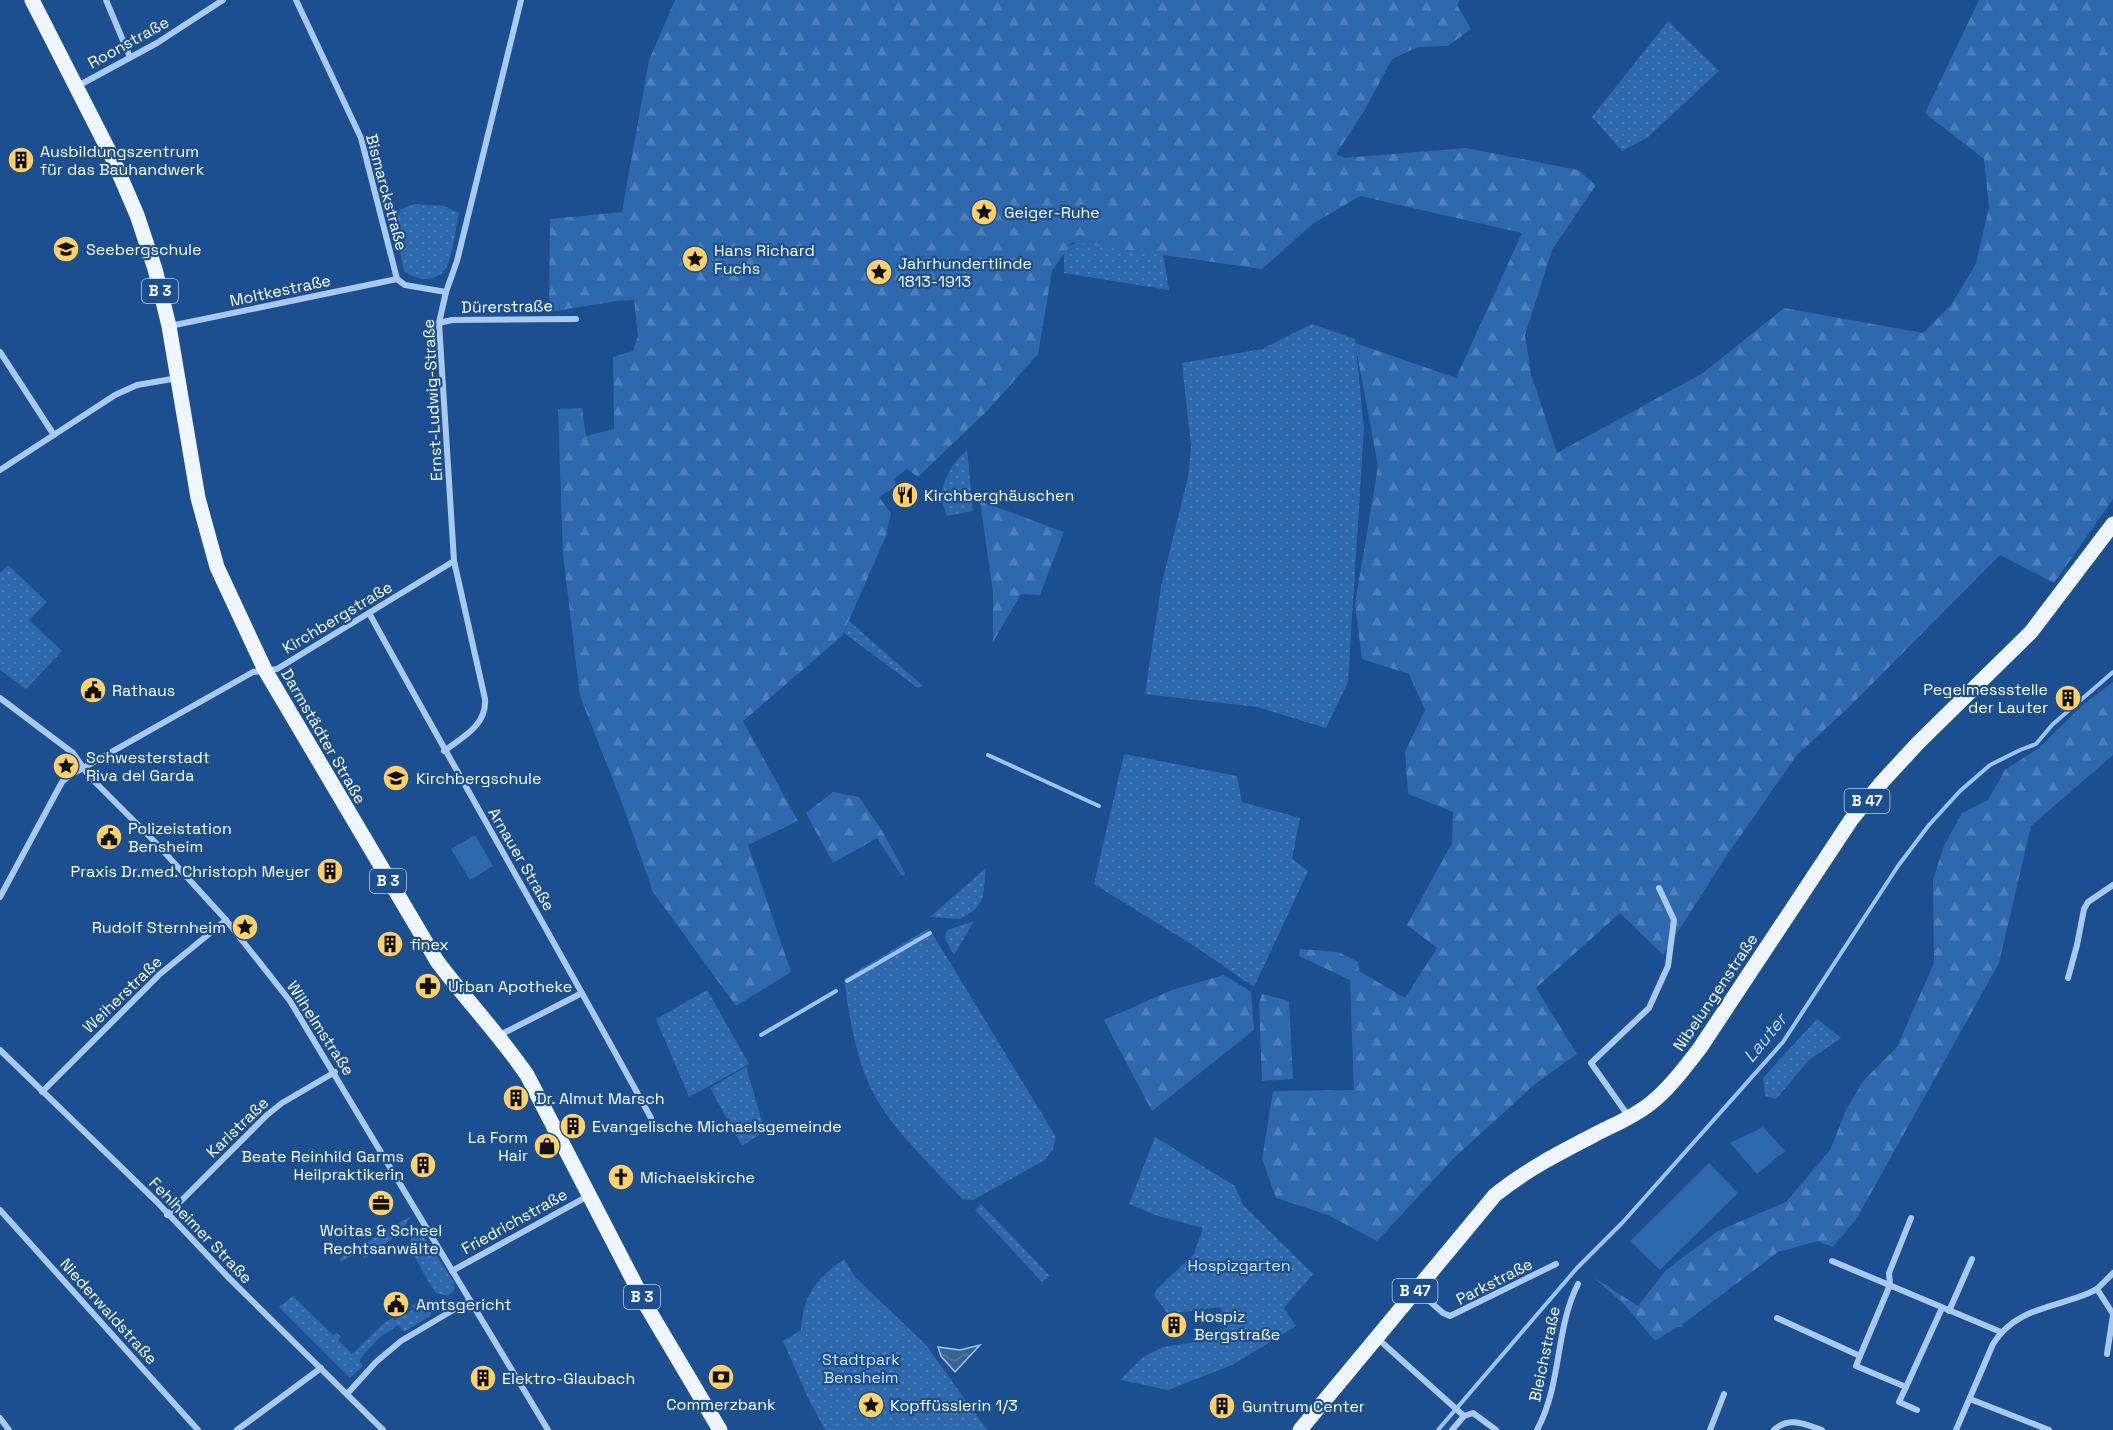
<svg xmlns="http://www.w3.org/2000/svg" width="2113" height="1430" font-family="'Space Grotesk',sans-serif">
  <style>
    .green { fill: url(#green-dots) }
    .forest { fill: url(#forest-firs) }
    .pitch { fill: #2e69ad }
    .water { fill: url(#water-waves); stroke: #9cc4f0; stroke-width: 1.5 }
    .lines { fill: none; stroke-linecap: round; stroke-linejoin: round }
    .stream { stroke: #9cc4f0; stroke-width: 4 }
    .minor { stroke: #a9c9ee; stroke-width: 6 }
    .primary { stroke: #f0f6ff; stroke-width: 15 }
    .labels { text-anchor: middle; stroke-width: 4.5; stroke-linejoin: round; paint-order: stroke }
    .shield { fill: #1b4f8f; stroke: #bbcadd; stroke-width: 1.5 }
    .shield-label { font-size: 15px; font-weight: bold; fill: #fff }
    .street-label { font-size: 16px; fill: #fff; stroke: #1b4f8f }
    .poi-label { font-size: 16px; fill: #fff; stroke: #1b4f8f; text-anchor: start }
    .park-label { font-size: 16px; fill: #cfe3fa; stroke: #1b4f8f }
    .water-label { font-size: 18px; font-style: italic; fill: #b5d3f5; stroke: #1b4f8f }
  </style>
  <defs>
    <pattern id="green-dots" width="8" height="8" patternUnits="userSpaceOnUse" patternTransform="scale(1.5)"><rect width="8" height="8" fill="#2e69ad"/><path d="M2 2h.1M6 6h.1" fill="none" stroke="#4d80b9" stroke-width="1.8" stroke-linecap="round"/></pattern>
    <pattern id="forest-firs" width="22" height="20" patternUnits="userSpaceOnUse" patternTransform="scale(1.5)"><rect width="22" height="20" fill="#2e69ad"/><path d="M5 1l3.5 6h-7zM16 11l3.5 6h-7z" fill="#4d80b9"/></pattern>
    <pattern id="water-waves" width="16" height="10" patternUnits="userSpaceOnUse" patternTransform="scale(1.5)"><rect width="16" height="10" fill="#3c6290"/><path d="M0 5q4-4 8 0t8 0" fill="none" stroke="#597aa1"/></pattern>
  </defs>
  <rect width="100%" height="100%" fill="#1b4f8f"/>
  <!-- green -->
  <g class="green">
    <polygon points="1668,21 1719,71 1648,137 1622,151 1592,117"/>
    <path d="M414,204L444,206L459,213C456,225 452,259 446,268C437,283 416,281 404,271L395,227L391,222L389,214Z"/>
    <polygon points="1092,237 1161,241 1169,290 1064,273 1064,248"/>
    <polygon points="1312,324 1355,339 1364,428 1348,682 1326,728 1257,707 1145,694 1161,587 1188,477 1191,446 1182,363 1262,349"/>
    <path d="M967,450L973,511L947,516C945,510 942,503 942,497C942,478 954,462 967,450Z"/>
    <polygon points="8,565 47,602 29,620 62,651 26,689 0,670 0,573"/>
    <polygon points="849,621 923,686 918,688 844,633"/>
    <polygon points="1124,754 1237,776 1242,802 1300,818 1292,859 1308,871 1254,987 1196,947 1094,884"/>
    <polygon points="986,868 983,897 976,909 960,919 930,917"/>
    <polygon points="974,921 954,955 945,939 947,930"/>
    <path d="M929,928L1056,1137L1053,1149L1045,1160L973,1200L962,1199C932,1166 885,1123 868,1082C854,1049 849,1014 844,979Z"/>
    <polygon points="707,990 749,1064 689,1097 656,1019"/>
    <polygon points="1817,1019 1841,1038 1809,1060 1776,1099 1765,1096 1763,1078"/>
    <polygon points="746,1067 765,1131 742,1146 710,1088"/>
    <polygon points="1155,1137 1235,1186 1243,1205 1313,1274 1284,1308 1296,1326 1232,1365 1168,1390 1120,1380 1143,1357 1163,1347 1202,1341 1202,1336 1227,1328 1221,1307 1168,1314 1154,1295 1156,1290 1194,1254 1203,1228 1158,1216 1129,1204"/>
    <polygon points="981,1204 1050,1276 1042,1282 975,1210"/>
    <polygon points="411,1216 400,1233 364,1259 359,1251 341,1262 339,1259 348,1253"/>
    <path d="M421,1231L453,1281L455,1289L448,1296L436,1293C429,1282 409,1252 411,1240C411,1234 417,1232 421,1231Z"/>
    <path d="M844,1259L855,1277L926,1345L987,1430H825L809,1400L783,1341L801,1330C804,1293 815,1280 844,1259Z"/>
    <polygon points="293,1296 333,1335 337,1333 341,1337 338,1340 352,1354 384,1323 392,1318 395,1320 414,1309 411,1306 424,1299 432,1311 430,1316 404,1332 398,1325 378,1339 359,1360 363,1366 350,1378 279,1307"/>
  </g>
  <!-- forest -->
  <g class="forest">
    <polygon points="675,0 1460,0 1457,5 1471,29 1448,46 1418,47 1392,59 1363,113 1336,154 1345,158 1466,148 1578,170 1596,185 1552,250 1525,335 1531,374 1557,453 1703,373 1784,308 1923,333 1951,305 1976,264 1989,207 1984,159 1925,113 1979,0 2113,0 2113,499 2054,583 2000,555 1848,708 1797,755 1727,855 1663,955 1620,913 1536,988 1577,1054 1535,1084 1454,1158 1377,1241 1328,1215 1276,1198 1262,1159 1273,1091 1354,1090 1350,980 1299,956 1300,949 1338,952 1358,962 1359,971 1405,998 1437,948 1407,925 1452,843 1453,812 1408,794 1405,752 1425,710 1409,674 1362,659 1355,604 1378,466 1355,343 1456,378 1522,233 1360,196 1314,223 1262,269 1072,242 1052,271 1038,354 988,410 918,477 907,469 894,479 896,486 879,497 891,513 886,536 842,636 743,721 798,821 748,845 791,972 736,1006 653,892 621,800 580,696 563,554 558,409 582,408 586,436 614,429 613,357 633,351 638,336 634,300 617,301 549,312 550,219 622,212 649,60"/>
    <polygon points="980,501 1064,532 1040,595 1021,594 993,642 993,593"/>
    <polygon points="2113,682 2113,755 2031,826 1999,963 1857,1218 1833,1247 1818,1241 1778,1252 1683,1324 1682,1327 1677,1327 1655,1341 1625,1305 1593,1277 1638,1306 1666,1270 1718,1231 1786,1202 1830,1150 1847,1108 1864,1080 1897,1047 1934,963 1933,880 1944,846 1962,813 1988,800 2005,770 2039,748 2083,705"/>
    <polygon points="833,792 859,797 884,834 905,873 904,876 901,875 877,838 833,863 806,813"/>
    <polygon points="1224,975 1251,992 1254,1030 1152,1111 1104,1020 1172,990"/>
    <polygon points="1262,994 1289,1001 1293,1079 1262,1081 1259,1003"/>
  </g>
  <!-- pitch -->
  <g class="pitch">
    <polygon points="475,835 493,866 470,880 451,849"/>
    <polygon points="1763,1127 1785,1151 1757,1174 1730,1143"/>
    <polygon points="1709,1163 1738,1193 1660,1270 1630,1241"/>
  </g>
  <!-- water -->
  <polygon class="water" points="980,1345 955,1372 941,1356 938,1347 960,1350"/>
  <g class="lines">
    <!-- stream -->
    <g class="stream">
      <polyline points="988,755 1099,806"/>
      <polyline points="847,981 930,933"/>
      <polyline points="761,1035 836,991"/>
      <polyline points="1438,1430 1577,1268 1623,1222 1783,1042 1898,866 1929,825 1960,791 1990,765 2020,750 2036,744 2052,725 2113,672"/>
    </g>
    <!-- minor -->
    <g class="minor">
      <polyline points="106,0 130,57"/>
      <polyline points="296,0 361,138 397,279 405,285 446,292"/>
      <polyline points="76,87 157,43 223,0"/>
      <polyline points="439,323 452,320 576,319"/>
      <polyline points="170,326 397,279"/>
      <polyline points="0,352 54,435"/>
      <polyline points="0,470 115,395 137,385 178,378"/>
      <path d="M369,613C462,782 559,949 651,1118"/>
      <polyline points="0,698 73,753 89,776 155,842 226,920 290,1001 548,1430"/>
      <path d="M444,751C463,737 487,725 485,699L454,561L439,323L446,292L457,261L521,0"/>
      <polyline points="0,897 62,782 69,776 253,672 277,669 454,561"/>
      <polyline points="2068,978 2077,945 2084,909 2088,902 2113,885"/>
      <polyline points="500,1035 582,993"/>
      <polyline points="0,1050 156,1201 228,1277 383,1430"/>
      <polyline points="42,1092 160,974 226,920"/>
      <polyline points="1629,1117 1591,1063 1649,1008 1668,966 1674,920 1659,888"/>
      <polyline points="0,1210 198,1430"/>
      <polyline points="167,1215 267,1115 282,1103 335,1072"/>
      <polyline points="1832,1261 2001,1332"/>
      <polyline points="452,1271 588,1196"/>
      <polyline points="1890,1285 1889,1273 1911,1218"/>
      <polyline points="2097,1289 2113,1314"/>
      <polyline points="1417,1290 1443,1313 1450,1316 1556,1264"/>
      <polyline points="1949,1311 1972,1259"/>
      <polyline points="1777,1318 1860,1356 1856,1366 1906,1387 1899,1402 1917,1410"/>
      <polyline points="1377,1338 1464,1416"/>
      <polyline points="2107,1354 2113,1315"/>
      <polyline points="1860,1356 1890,1285"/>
      <polyline points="1906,1387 1942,1308"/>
      <polyline points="347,1394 376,1362 401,1341 470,1300"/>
      <polyline points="1970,1399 2049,1430"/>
      <polyline points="0,1418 9,1430"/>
      <polyline points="237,1430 321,1368"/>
      <polyline points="1452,1430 1464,1416 1473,1413 1496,1430"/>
      <path d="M1537,1430C1562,1384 1555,1329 1578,1284"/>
      <polyline points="1710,1430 1724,1394"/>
      <path d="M1774,1430C1789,1416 1804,1424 1822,1430"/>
      <path d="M1956,1430L1993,1344C2015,1308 2054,1308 2089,1293L2097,1289L2113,1273"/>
    </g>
    <!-- primary -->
    <g class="primary">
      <path d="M32,0L112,157L137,215L155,269L169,326L198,498L217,567L265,670L437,961C466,1000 500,1035 527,1075L647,1307L720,1430"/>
      <path d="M1300,1430L1495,1195C1526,1170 1559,1153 1594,1135C1613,1125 1634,1117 1651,1103C1670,1088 1685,1067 1700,1048L1851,820L1882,782L1918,743L2031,632L2113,524"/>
    </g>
  </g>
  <!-- icons -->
  <defs>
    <symbol id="building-disc" viewBox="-11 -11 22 22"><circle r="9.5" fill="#ffd166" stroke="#1b4f8f"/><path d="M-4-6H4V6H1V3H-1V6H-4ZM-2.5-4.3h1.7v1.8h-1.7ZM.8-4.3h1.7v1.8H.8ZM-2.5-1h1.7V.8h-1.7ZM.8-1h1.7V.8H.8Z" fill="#111"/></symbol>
    <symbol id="sight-disc" viewBox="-11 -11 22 22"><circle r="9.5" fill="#ffd166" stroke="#1b4f8f"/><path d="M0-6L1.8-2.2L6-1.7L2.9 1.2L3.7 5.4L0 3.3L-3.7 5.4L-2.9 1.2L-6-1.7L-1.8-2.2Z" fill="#111"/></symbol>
    <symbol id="school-disc" viewBox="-11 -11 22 22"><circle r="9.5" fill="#ffd166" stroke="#1b4f8f"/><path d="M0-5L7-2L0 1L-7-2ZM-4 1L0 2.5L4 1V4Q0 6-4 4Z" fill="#111"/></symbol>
    <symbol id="restaurant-disc" viewBox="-11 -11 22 22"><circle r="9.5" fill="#ffd166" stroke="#1b4f8f"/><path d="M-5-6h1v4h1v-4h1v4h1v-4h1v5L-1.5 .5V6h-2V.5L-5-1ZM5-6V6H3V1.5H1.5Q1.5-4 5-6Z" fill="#111"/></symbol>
    <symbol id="civic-disc" viewBox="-11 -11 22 22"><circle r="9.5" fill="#ffd166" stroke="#1b4f8f"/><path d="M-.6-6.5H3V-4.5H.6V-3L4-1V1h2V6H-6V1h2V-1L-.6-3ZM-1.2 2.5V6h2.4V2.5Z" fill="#111"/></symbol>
    <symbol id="pharmacy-disc" viewBox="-11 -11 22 22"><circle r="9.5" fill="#ffd166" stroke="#1b4f8f"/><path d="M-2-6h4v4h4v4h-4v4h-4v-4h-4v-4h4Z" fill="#111"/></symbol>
    <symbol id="shop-disc" viewBox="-11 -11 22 22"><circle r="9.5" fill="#ffd166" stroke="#1b4f8f"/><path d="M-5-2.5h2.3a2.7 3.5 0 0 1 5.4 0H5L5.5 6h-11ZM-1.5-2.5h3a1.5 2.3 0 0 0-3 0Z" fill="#111"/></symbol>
    <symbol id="church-disc" viewBox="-11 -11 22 22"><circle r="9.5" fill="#ffd166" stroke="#1b4f8f"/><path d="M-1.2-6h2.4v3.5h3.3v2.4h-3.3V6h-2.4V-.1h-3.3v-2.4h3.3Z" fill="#111"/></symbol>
    <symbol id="office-disc" viewBox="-11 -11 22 22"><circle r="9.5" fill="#ffd166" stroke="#1b4f8f"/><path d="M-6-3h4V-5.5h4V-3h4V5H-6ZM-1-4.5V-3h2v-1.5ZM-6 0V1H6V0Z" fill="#111"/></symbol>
    <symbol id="bank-disc" viewBox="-11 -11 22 22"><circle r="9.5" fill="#ffd166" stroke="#1b4f8f"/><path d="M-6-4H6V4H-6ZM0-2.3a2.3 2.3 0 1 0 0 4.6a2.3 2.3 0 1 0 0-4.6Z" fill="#111"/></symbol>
  </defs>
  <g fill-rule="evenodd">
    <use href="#building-disc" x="6" y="145" width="30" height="30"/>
    <use href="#sight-disc" x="969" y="197" width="30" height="30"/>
    <use href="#school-disc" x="51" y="234" width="30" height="30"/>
    <use href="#sight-disc" x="680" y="244" width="30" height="30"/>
    <use href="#sight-disc" x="864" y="257" width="30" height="30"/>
    <use href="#restaurant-disc" x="890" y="480" width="30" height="30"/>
    <use href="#civic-disc" x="78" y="675" width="30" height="30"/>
    <use href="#building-disc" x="2053" y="683" width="30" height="30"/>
    <use href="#sight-disc" x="51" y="751" width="30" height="30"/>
    <use href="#school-disc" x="381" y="763" width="30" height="30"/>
    <use href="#civic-disc" x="94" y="822" width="30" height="30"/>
    <use href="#building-disc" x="315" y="856" width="30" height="30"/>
    <use href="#sight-disc" x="230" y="912" width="30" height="30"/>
    <use href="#building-disc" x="375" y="929" width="30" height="30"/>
    <use href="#pharmacy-disc" x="413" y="971" width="30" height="30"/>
    <use href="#building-disc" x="501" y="1083" width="30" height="30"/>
    <use href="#building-disc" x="558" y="1111" width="30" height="30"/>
    <use href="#shop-disc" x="532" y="1131" width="30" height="30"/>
    <use href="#building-disc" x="408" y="1150" width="30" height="30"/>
    <use href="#church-disc" x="606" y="1162" width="30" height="30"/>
    <use href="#office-disc" x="366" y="1188" width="30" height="30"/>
    <use href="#civic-disc" x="381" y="1289" width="30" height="30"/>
    <use href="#building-disc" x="1159" y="1310" width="30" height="30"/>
    <use href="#bank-disc" x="706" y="1362" width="30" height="30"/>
    <use href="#building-disc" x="468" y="1363" width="30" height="30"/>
    <use href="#sight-disc" x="856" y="1390" width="30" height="30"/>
    <use href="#building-disc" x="1207" y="1391" width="30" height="30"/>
  </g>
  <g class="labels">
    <!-- shield labels -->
    <g class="shield">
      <rect x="142" y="279" width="36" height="24" rx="4.5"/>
      <rect x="1844.5" y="789" width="45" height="24" rx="4.5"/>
      <rect x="370" y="869" width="36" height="24" rx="4.5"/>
      <rect x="1392.5" y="1279" width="45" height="24" rx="4.5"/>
      <rect x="624" y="1285" width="36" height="24" rx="4.5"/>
    </g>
    <g class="shield-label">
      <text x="160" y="296">B 3</text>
      <text x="1867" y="806">B 47</text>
      <text x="388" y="886">B 3</text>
      <text x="1415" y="1296">B 47</text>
      <text x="642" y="1302">B 3</text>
    </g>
    <!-- street labels -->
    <g class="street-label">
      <text transform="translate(128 42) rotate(-29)" y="6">Roonstraße</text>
      <text transform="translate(387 192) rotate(75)" y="6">Bismarckstraße</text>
      <text transform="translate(280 290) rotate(-12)" y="6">Moltkestraße</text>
      <text transform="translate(507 306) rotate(-1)" y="6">Dürerstraße</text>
      <text transform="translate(432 400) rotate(-93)" y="6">Ernst-Ludwig-Straße</text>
      <text transform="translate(337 617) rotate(-31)" y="6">Kirchbergstraße</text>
      <text transform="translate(324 736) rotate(60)" y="6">Darmstädter Straße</text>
      <text transform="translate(522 859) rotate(60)" y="6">Arnauer Straße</text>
      <text transform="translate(1715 992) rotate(-56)" y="6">Nibelungenstraße</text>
      <text transform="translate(122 994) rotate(-44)" y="6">Weiherstraße</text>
      <text transform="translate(321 1028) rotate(57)" y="6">Wilhelmstraße</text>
      <text transform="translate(237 1127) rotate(-44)" y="6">Karlstraße</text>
      <text transform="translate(514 1221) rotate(-29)" y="6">Friedrichstraße</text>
      <text transform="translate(201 1230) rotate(46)" y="6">Fehlheimer Straße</text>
      <text transform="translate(1494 1281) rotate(-27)" y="6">Parkstraße</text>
      <text transform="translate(109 1311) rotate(48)" y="6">Niederwaldstraße</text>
      <text transform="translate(1544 1354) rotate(-78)" y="6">Bleichstraße</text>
    </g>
    <!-- poi labels -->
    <g class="poi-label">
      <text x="40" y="157">Ausbildungszentrum<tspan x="40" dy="18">für das Bauhandwerk</tspan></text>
      <text x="1004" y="218">Geiger-Ruhe</text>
      <text x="86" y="255">Seebergschule</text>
      <text x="714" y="256">Hans Richard<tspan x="714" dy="18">Fuchs</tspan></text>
      <text x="898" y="269">Jahrhundertlinde<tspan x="898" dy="18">1813-1913</tspan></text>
      <text x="924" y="501">Kirchberghäuschen</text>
      <text x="2048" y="695" text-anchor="end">Pegelmessstelle<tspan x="2048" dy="18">der Lauter</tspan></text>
      <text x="112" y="696">Rathaus</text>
      <text x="86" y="763">Schwesterstadt<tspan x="86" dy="18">Riva del Garda</tspan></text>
      <text x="416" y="784">Kirchbergschule</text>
      <text x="128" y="834">Polizeistation<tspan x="128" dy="18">Bensheim</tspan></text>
      <text x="310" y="877" text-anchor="end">Praxis Dr.med. Christoph Meyer</text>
      <text x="226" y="933" text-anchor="end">Rudolf Sternheim</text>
      <text x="410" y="950">finex</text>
      <text x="448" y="992">Urban Apotheke</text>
      <text x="536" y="1104">Dr. Almut Marsch</text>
      <text x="592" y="1132">Evangelische Michaelsgemeinde</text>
      <text x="528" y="1143" text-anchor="end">La Form<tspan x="528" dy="18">Hair</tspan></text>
      <text x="404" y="1162" text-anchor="end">Beate Reinhild Garms<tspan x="404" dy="18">Heilpraktikerin</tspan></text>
      <text x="640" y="1183">Michaelskirche</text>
      <text x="381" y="1236" text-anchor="middle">Woitas &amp; Scheel<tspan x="381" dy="18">Rechtsanwälte</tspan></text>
      <text x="416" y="1310">Amtsgericht</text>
      <text x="1194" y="1322">Hospiz<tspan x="1194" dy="18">Bergstraße</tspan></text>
      <text x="502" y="1384">Elektro-Glaubach</text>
      <text x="721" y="1410" text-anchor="middle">Commerzbank</text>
      <text x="890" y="1411">Kopffüsslerin 1/3</text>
      <text x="1242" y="1412">Guntrum Center</text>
    </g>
    <!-- park labels -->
    <g class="park-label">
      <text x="1239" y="1271">Hospizgarten</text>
      <text x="861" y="1365">Stadtpark<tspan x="861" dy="18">Bensheim</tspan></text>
    </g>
    <!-- water labels -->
    <g class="water-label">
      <text transform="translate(1765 1038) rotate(-51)" y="6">Lauter</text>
    </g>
  </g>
</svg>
